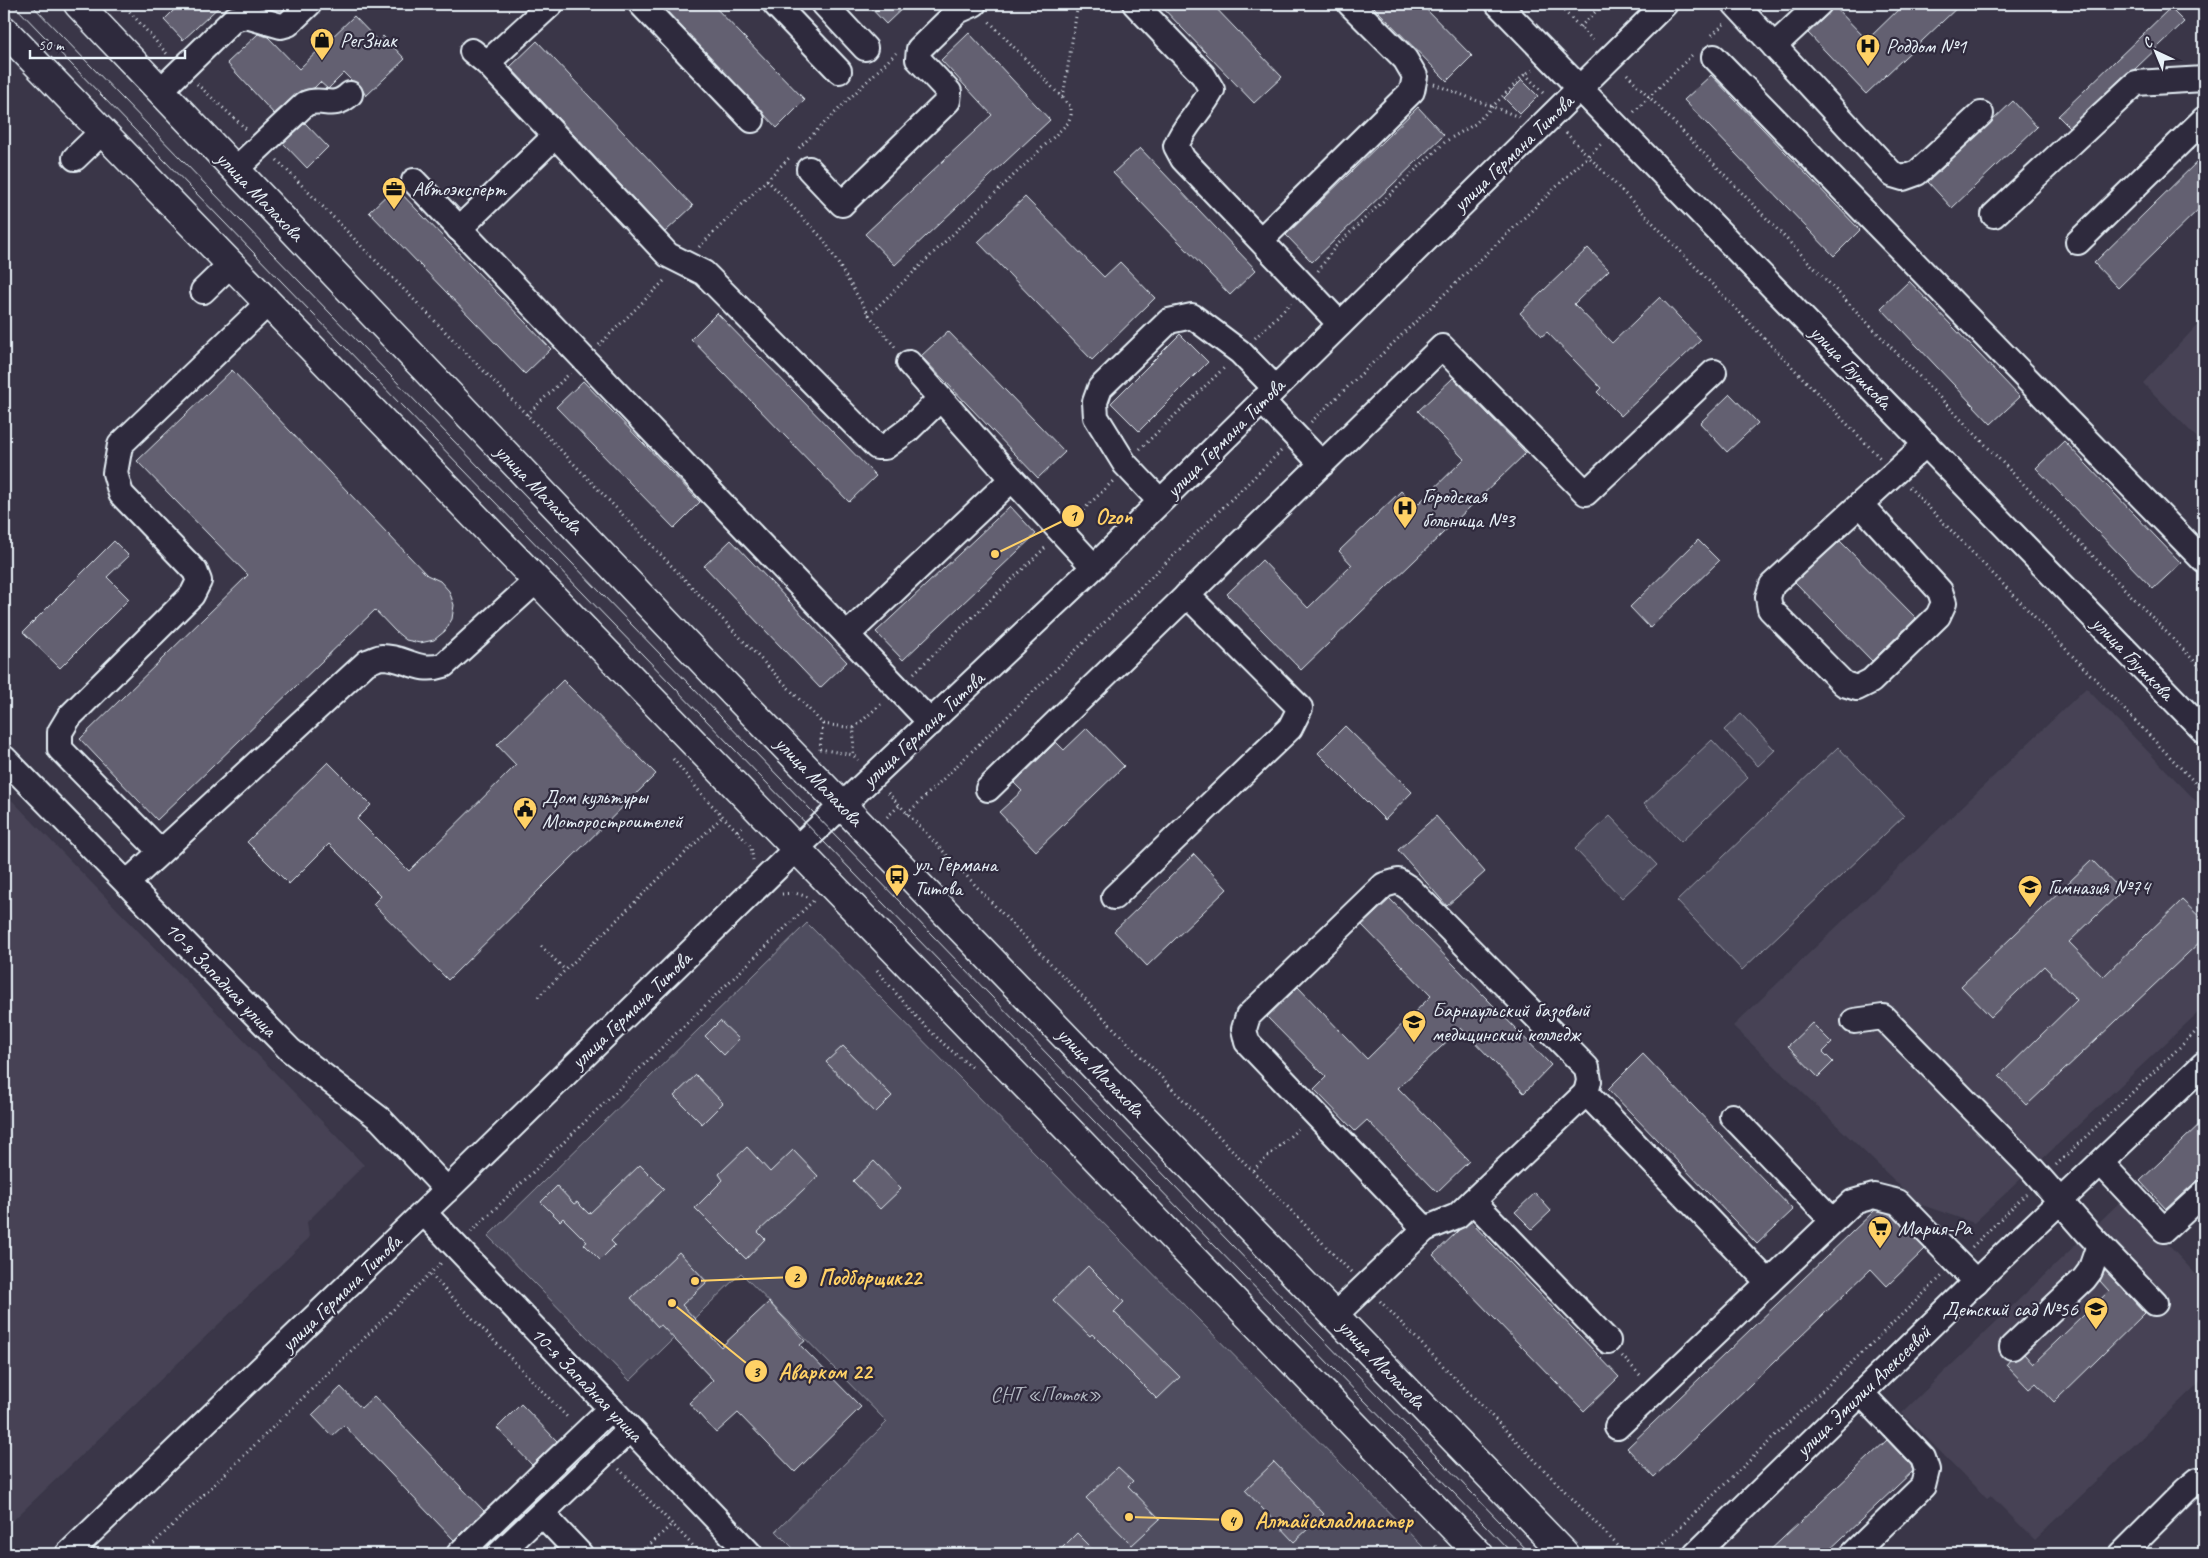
<svg xmlns="http://www.w3.org/2000/svg" width="2208" height="1558" font-family="Caveat,sans-serif">
  <style>
    .built { fill: #464354 }
    .green { fill: #504e5f; stroke: #9ca0ac }
    .building { fill: #636171; stroke: #e8f1f8 }
    .lines { fill: none; stroke-linecap: round; stroke-linejoin: round }
    .minor-casing { stroke: #e8f1f8; stroke-width: 28 }
    .major-casing { stroke: #e8f1f8; stroke-width: 31 }
    .path { stroke: #e8f1f8; stroke-width: 3; stroke-dasharray: 1 4; stroke-linecap: butt }
    .minor { stroke: #2f2a3d; stroke-width: 24 }
    .major { stroke: #2f2a3d; stroke-width: 28 }
    .tram { stroke: #e8f1f8; stroke-width: 1 }
    .labels { text-anchor: middle; stroke-width: 4.5; stroke-linejoin: round; paint-order: stroke }
    .poi-label { font-size: 21px; fill: #e8f1f8; stroke: #2f2a3d; text-anchor: start }
    .street-label { font-size: 21px; fill: #e8f1f8; stroke: #2f2a3d }
    .park-label { font-size: 21px; fill: #b3b8c2; stroke: #2f2a3d }
    .leader { fill: none; stroke: #ffd166; stroke-width: 2 }
    .callout-dot { fill: #ffd166; stroke: #2f2a3d; stroke-width: 2 }
    .mark-label { font-size: 15px; text-anchor: middle; font-weight: bold; fill: #111 }
    .callout-label { font-size: 22px; text-anchor: middle; font-weight: bold; fill: #ffd166; stroke: #2f2a3d; stroke-width: 4.5; stroke-linejoin: round; paint-order: stroke }
  </style>
  <rect width="100%" height="100%" fill="#3a3648"/>
  <filter id="ink" filterUnits="userSpaceOnUse"><feTurbulence type="fractalNoise" baseFrequency=".02" numOctaves="2"/><feDisplacementMap in="SourceGraphic" scale="10" xChannelSelector="R" yChannelSelector="G"/><feConvolveMatrix kernelMatrix="1 2 1 2 8 2 1 2 1" color-interpolation-filters="sRGB"/></filter>
  <g filter="url(#ink)">
    <!-- built -->
    <g class="built">
      <polygon points="2204,318 2204,445 2143,383"/>
      <polygon points="2086,688 2204,809 2204,1007 1974,1223 1919,1204 1733,1026"/>
      <polygon points="4,792 364,1165 307,1222 309,1238 4,1529"/>
      <polygon points="2124,1198 2204,1283 2204,1378 2035,1540 1991,1496 1987,1499 1902,1413"/>
    </g>
    <!-- green -->
    <g class="green">
      <polygon points="1741,714 1775,750 1758,766 1724,730"/>
      <polygon points="1712,740 1748,778 1681,842 1644,804"/>
      <polygon points="1838,747 1904,816 1742,970 1677,901"/>
      <polygon points="1610,816 1657,865 1622,898 1575,849"/>
      <polygon points="807,923 1430,1554 799,1554 776,1531 887,1422 741,1273 630,1381 488,1236"/>
    </g>
    <!-- building -->
    <g class="building">
      <polygon points="180,4 222,4 183,40 164,20"/>
      <polygon points="660,4 712,4 805,100 777,128"/>
      <polygon points="867,4 907,4 886,24"/>
      <polygon points="1159,4 1212,4 1282,77 1254,103"/>
      <polygon points="1371,4 1421,4 1472,56 1447,81"/>
      <polygon points="1832,4 1867,40 1904,4 1961,4 1866,94 1808,33 1828,14"/>
      <polygon points="2170,8 2184,22 2135,69 2127,73 2069,127 2058,116"/>
      <polygon points="354,16 378,41 383,36 405,59 366,96 360,85 352,81 344,73 328,89 320,82 314,88 300,91 274,114 227,63 258,34 268,37 299,69"/>
      <polygon points="969,33 1050,120 895,265 865,234 992,115 941,60"/>
      <polygon points="537,41 693,206 665,232 510,67"/>
      <polygon points="1711,75 1860,230 1834,256 1684,100"/>
      <polygon points="1522,80 1538,96 1520,114 1504,98"/>
      <polygon points="2013,101 2037,127 1952,208 1928,182"/>
      <polygon points="1418,107 1444,135 1312,262 1286,235"/>
      <polygon points="305,123 328,147 307,168 283,143"/>
      <polygon points="1140,148 1256,270 1230,295 1113,173"/>
      <polygon points="2204,155 2204,204 2118,288 2094,263"/>
      <polygon points="395,187 551,349 525,374 369,212"/>
      <polygon points="1025,197 1104,277 1120,262 1155,298 1092,360 978,242"/>
      <polygon points="1588,248 1609,270 1574,304 1612,343 1660,297 1701,340 1621,416 1597,392 1601,388 1547,332 1542,336 1520,313"/>
      <polygon points="1909,281 2020,397 1991,424 1881,308"/>
      <polygon points="717,313 876,476 849,502 691,339"/>
      <polygon points="948,331 1065,452 1038,478 921,356"/>
      <polygon points="1180,334 1208,362 1139,431 1111,403"/>
      <polygon points="232,370 427,575 440,581 449,591 454,605 452,619 445,631 434,640 420,643 406,640 395,631 375,610 157,820 80,739 248,575 137,461"/>
      <polygon points="1453,378 1526,453 1301,670 1227,594 1262,560 1308,608 1352,565 1339,551 1401,491 1416,506 1464,459 1418,411"/>
      <polygon points="583,381 700,502 674,528 556,407"/>
      <polygon points="1730,394 1758,423 1727,452 1700,423"/>
      <polygon points="2064,441 2181,563 2153,589 2036,468"/>
      <polygon points="1010,506 1036,534 903,660 876,632"/>
      <polygon points="731,540 847,662 820,688 704,566"/>
      <polygon points="1698,540 1719,561 1650,628 1630,607"/>
      <polygon points="114,541 129,556 107,577 129,599 60,668 23,632"/>
      <polygon points="1840,541 1916,618 1872,661 1795,582"/>
      <polygon points="563,680 656,774 448,980 373,904 381,896 329,844 289,884 247,842 328,762 371,805 357,819 409,871 516,765 497,745"/>
      <polygon points="1345,726 1412,792 1385,820 1318,753"/>
      <polygon points="1087,728 1124,766 1036,851 999,812 1022,791 1014,783 1056,742 1064,750"/>
      <polygon points="1436,816 1485,872 1447,906 1398,850"/>
      <polygon points="1194,854 1227,889 1147,966 1114,931"/>
      <polygon points="2092,860 2122,891 2069,942 2103,977 2182,900 2204,921 2204,938 2027,1105 1999,1076 2077,1000 2044,966 1991,1017 1961,986"/>
      <polygon points="1390,899 1551,1065 1524,1093 1461,1028 1398,1088 1469,1161 1437,1192 1367,1120 1355,1131 1314,1089 1326,1077 1267,1017 1298,987 1367,1059 1431,996 1362,925"/>
      <polygon points="720,1021 739,1039 724,1055 705,1036"/>
      <polygon points="1812,1023 1832,1043 1823,1052 1833,1062 1818,1077 1788,1046"/>
      <polygon points="843,1046 892,1096 875,1113 826,1062"/>
      <polygon points="1643,1054 1793,1210 1757,1244 1608,1089"/>
      <polygon points="696,1075 723,1103 702,1124 674,1096"/>
      <polygon points="2204,1120 2204,1174 2166,1209 2140,1181"/>
      <polygon points="747,1147 770,1172 793,1150 818,1176 758,1232 765,1239 746,1259 695,1208 723,1180 719,1174"/>
      <polygon points="874,1161 901,1189 880,1209 853,1181"/>
      <polygon points="640,1165 664,1189 611,1241 615,1245 600,1260 584,1244 587,1242 563,1218 560,1221 541,1202 557,1186 574,1204 577,1202 589,1214"/>
      <polygon points="1535,1193 1551,1211 1532,1229 1515,1212"/>
      <polygon points="1875,1210 1891,1214 1925,1249 1887,1286 1871,1269 1654,1477 1627,1448"/>
      <polygon points="1471,1222 1619,1377 1584,1411 1433,1255 1459,1230"/>
      <polygon points="679,1252 707,1282 682,1305 721,1347 769,1302 805,1341 800,1345 861,1407 795,1472 738,1413 716,1433 689,1403 713,1380 661,1325 658,1327 631,1298"/>
      <polygon points="1088,1266 1124,1302 1114,1312 1180,1377 1157,1399 1092,1334 1090,1336 1053,1300"/>
      <polygon points="2105,1270 2145,1313 2054,1402 2036,1383 2029,1389 2006,1365 2010,1360 2016,1360 2024,1354 2033,1364 2109,1291 2100,1281"/>
      <polygon points="341,1387 361,1408 374,1396 484,1511 454,1540 344,1425 332,1436 312,1415"/>
      <polygon points="521,1404 557,1441 532,1465 497,1428"/>
      <polygon points="1887,1440 1911,1465 1913,1471 1825,1554 1766,1554"/>
      <polygon points="1274,1462 1324,1514 1294,1542 1245,1490"/>
      <polygon points="1118,1467 1133,1481 1128,1486 1160,1519 1132,1545 1086,1498"/>
      <polygon points="1077,1533 1098,1554 1056,1554"/>
    </g>
    <g class="lines">
      <defs>
        <g id="minor">
          <polyline points="641,4 752,120"/>
          <polyline points="775,4 839,71"/>
          <polyline points="824,4 865,48"/>
          <path d="M1135,4L1203,75L1212,90C1201,111 1184,125 1176,146L1183,159L1340,324"/>
          <polyline points="1498,4 2204,731"/>
          <polyline points="1735,4 1774,46 1819,4"/>
          <polyline points="1774,46 1893,175 1903,178 1917,173 1981,114"/>
          <polyline points="472,51 487,63 668,255 704,273 877,447 885,447 908,430 940,399"/>
          <polyline points="1714,57 2204,561"/>
          <polyline points="487,63 551,4"/>
          <polyline points="160,91 234,19 246,16 281,26 288,24 309,4"/>
          <polyline points="75,158 102,132"/>
          <polyline points="809,169 842,204 948,101 949,92 918,59 919,49 958,11 974,4"/>
          <path d="M235,170L305,104C323,96 332,111 350,94"/>
          <polyline points="414,181 931,723"/>
          <polyline points="1994,215 2136,83 2204,79"/>
          <polyline points="459,229 555,136"/>
          <polyline points="1261,240 1412,91 1415,76 1405,59 1350,4"/>
          <polyline points="2078,242 2204,119"/>
          <polyline points="203,291 230,265"/>
          <polyline points="909,363 1012,479 1094,567"/>
          <polyline points="1262,401 1322,464"/>
          <polyline points="1160,501 1125,464 1096,417 1095,402 1100,388 1169,321 1192,316 1240,352 1275,388"/>
          <polyline points="1861,505 1940,591 1944,603 1938,616 1871,681 1857,688 1844,684 1770,609 1768,597 1772,585 1926,444"/>
          <polyline points="847,635 1012,479"/>
          <polyline points="4,758 290,1050 380,1119 447,1190"/>
          <polyline points="988,789 1442,347 1586,493 1714,372"/>
          <polyline points="160,851 60,749 60,732 69,717 192,595 199,581 195,571 121,494 115,473 120,445 268,303"/>
          <path d="M127,883L367,662C372,661 378,657 382,657C406,657 418,674 444,665L537,580"/>
          <polyline points="1114,897 1290,728 1300,708 1187,595"/>
          <polyline points="1854,1021 1883,1017 2032,1169 2088,1233 2155,1303"/>
          <polyline points="1732,1116 1832,1220"/>
          <polyline points="2101,1163 2164,1230 2204,1193"/>
          <polyline points="1473,1201 1608,1341"/>
          <polyline points="424,1213 750,1554"/>
          <polyline points="1425,1229 1457,1216 1586,1093"/>
          <polyline points="1335,1315 1425,1229 1247,1042 1244,1029 1248,1016 1384,885 1398,881 1409,888 1587,1068 1589,1081 1586,1093 1768,1282"/>
          <polyline points="2012,1347 2084,1279 2090,1271 2099,1245"/>
          <polyline points="1617,1427 1853,1202 1874,1196 1898,1202 1976,1282"/>
          <polyline points="542,1514 580,1554"/>
          <polyline points="68,1554 447,1190 797,848 1094,567 1665,4"/>
          <polyline points="459,1554 610,1409"/>
          <polyline points="499,1554 630,1429"/>
          <polyline points="1696,1554 1966,1291 2204,1064"/>
          <polyline points="1853,1554 1923,1486 1927,1470 1923,1458 1861,1393"/>
          <polyline points="2122,1554 2186,1490 2198,1480 2204,1480"/>
        </g>
        <g id="major">
          <polyline points="78,4 717,676 1565,1554"/>
          <polyline points="4,30 1479,1554"/>
        </g>
      </defs>
      <!-- minor casing -->
      <use href="#minor" class="minor-casing"/>
      <!-- major casing -->
      <use href="#major" class="major-casing"/>
      <!-- path -->
      <g class="path">
        <polyline points="123,4 168,55"/>
        <polyline points="1557,4 1593,40"/>
        <polyline points="1580,27 1603,4"/>
        <polyline points="1712,35 1724,24"/>
        <polyline points="1525,74 1543,93"/>
        <polyline points="1627,74 2204,671"/>
        <polyline points="197,84 246,129"/>
        <polyline points="1434,84 1519,117"/>
        <polyline points="1063,97 1078,4"/>
        <polyline points="1634,112 1692,55"/>
        <polyline points="1566,133 1880,458"/>
        <polyline points="799,148 896,53"/>
        <polyline points="277,160 527,415 823,724 854,728 853,755 858,760"/>
        <polyline points="767,180 824,240 869,315 895,347"/>
        <polyline points="699,247 789,158"/>
        <polyline points="1318,271 1335,247 1446,141 1475,124 1525,74 1533,70"/>
        <polyline points="869,315 1068,123 1071,115 1071,107 987,19"/>
        <polyline points="1255,338 1291,303"/>
        <polyline points="599,345 666,279"/>
        <polyline points="527,415 570,373"/>
        <polyline points="1311,422 1602,143"/>
        <polyline points="1140,449 1225,367"/>
        <polyline points="1909,487 2204,792"/>
        <polyline points="1076,517 1113,481"/>
        <polyline points="914,673 1047,546"/>
        <polyline points="823,724 820,749 853,755"/>
        <polyline points="854,728 882,703"/>
        <polyline points="673,759 704,797 737,831"/>
        <polyline points="888,793 1014,926 1351,1272"/>
        <polyline points="907,814 1281,451"/>
        <polyline points="887,817 899,806"/>
        <polyline points="742,827 737,831 751,847 753,860"/>
        <polyline points="782,894 795,893 808,897"/>
        <polyline points="541,946 565,970"/>
        <path d="M877,970C905,1005 936,1041 972,1067"/>
        <polyline points="538,997 723,816"/>
        <polyline points="2056,1165 2204,1024"/>
        <polyline points="1253,1170 1299,1128"/>
        <polyline points="471,1232 813,901"/>
        <polyline points="1972,1247 2026,1194"/>
        <polyline points="431,1275 569,1419"/>
        <polyline points="1380,1301 1626,1554"/>
        <polyline points="1622,1356 1640,1375"/>
        <polyline points="619,1469 701,1554"/>
        <polyline points="1435,1546 1443,1554"/>
        <polyline points="143,1554 441,1263"/>
        <polyline points="640,1554 672,1524"/>
        <polyline points="1652,1554 1942,1276"/>
      </g>
      <!-- minor -->
      <use href="#minor" class="minor"/>
      <!-- major -->
      <use href="#major" class="major"/>
      <!-- tram -->
      <g class="tram">
        <polyline points="13,4 1513,1554"/>
        <polyline points="31,4 1531,1554"/>
      </g>
    </g>
  </g>
  <!-- icons -->
  <defs>
    <symbol id="shop-pin" viewBox="-11 -11 22 30"><path d="M0 17L-7.5 6A9.5 9.5 0 1 1 7.5 6Z" fill="#ffd166" stroke="#2f2a3d"/><path d="M-5-2.5h2.3a2.7 3.5 0 0 1 5.4 0H5L5.5 6h-11ZM-1.5-2.5h3a1.5 2.3 0 0 0-3 0Z" fill="#111"/></symbol>
    <symbol id="hospital-pin" viewBox="-11 -11 22 30"><path d="M0 17L-7.5 6A9.5 9.5 0 1 1 7.5 6Z" fill="#ffd166" stroke="#2f2a3d"/><path d="M-5-5h3v3.5h4V-5h3V5h-3V1.5h-4V5h-3Z" fill="#111"/></symbol>
    <symbol id="office-pin" viewBox="-11 -11 22 30"><path d="M0 17L-7.5 6A9.5 9.5 0 1 1 7.5 6Z" fill="#ffd166" stroke="#2f2a3d"/><path d="M-6-3h4V-5.5h4V-3h4V5H-6ZM-1-4.5V-3h2v-1.5ZM-6 0V1H6V0Z" fill="#111"/></symbol>
    <symbol id="civic-pin" viewBox="-11 -11 22 30"><path d="M0 17L-7.5 6A9.5 9.5 0 1 1 7.5 6Z" fill="#ffd166" stroke="#2f2a3d"/><path d="M-.6-6.5H3V-4.5H.6V-3L4-1V1h2V6H-6V1h2V-1L-.6-3ZM-1.2 2.5V6h2.4V2.5Z" fill="#111"/></symbol>
    <symbol id="bus-pin" viewBox="-11 -11 22 30"><path d="M0 17L-7.5 6A9.5 9.5 0 1 1 7.5 6Z" fill="#ffd166" stroke="#2f2a3d"/><path d="M-5-6H5V4H4V6H2V4H-2V6H-4V4H-5ZM-3.5-4V0h7V-4ZM-3.5 1.2v1.5H-2V1.2ZM2 1.2v1.5H3.5V1.2Z" fill="#111"/></symbol>
    <symbol id="school-pin" viewBox="-11 -11 22 30"><path d="M0 17L-7.5 6A9.5 9.5 0 1 1 7.5 6Z" fill="#ffd166" stroke="#2f2a3d"/><path d="M0-5L7-2L0 1L-7-2ZM-4 1L0 2.5L4 1V4Q0 6-4 4Z" fill="#111"/></symbol>
    <symbol id="university-pin" viewBox="-11 -11 22 30"><path d="M0 17L-7.5 6A9.5 9.5 0 1 1 7.5 6Z" fill="#ffd166" stroke="#2f2a3d"/><path d="M0-5L7-2L0 1L-7-2ZM-4 1L0 2.5L4 1V4Q0 6-4 4Z" fill="#111"/></symbol>
    <symbol id="supermarket-pin" viewBox="-11 -11 22 30"><path d="M0 17L-7.5 6A9.5 9.5 0 1 1 7.5 6Z" fill="#ffd166" stroke="#2f2a3d"/><path d="M-6-5.5h2.5l.6 2H6L4.5 2H-2.5L-4.4-4H-6ZM-1.5 3.2a1.3 1.3 0 1 0 .1 0ZM3 3.2a1.3 1.3 0 1 0 .1 0Z" fill="#111"/></symbol>
  </defs>
  <g fill-rule="evenodd">
    <use href="#shop-pin" x="308" y="26" width="28" height="38"/>
    <use href="#hospital-pin" x="1854" y="32" width="28" height="38"/>
    <use href="#office-pin" x="380" y="175" width="28" height="38"/>
    <use href="#hospital-pin" x="1391" y="494" width="28" height="38"/>
    <use href="#civic-pin" x="511" y="795" width="28" height="38"/>
    <use href="#bus-pin" x="883" y="862" width="28" height="38"/>
    <use href="#school-pin" x="2016" y="873" width="28" height="38"/>
    <use href="#university-pin" x="1400" y="1008" width="28" height="38"/>
    <use href="#supermarket-pin" x="1866" y="1214" width="28" height="38"/>
    <use href="#school-pin" x="2082" y="1295" width="28" height="38"/>
  </g>
  <g class="labels">
    <!-- poi labels -->
    <g class="poi-label">
      <text x="340" y="47">РегЗнак</text>
      <text x="1886" y="53">Роддом №1</text>
      <text x="412" y="196">Автоэксперт</text>
      <text x="1422" y="503">Городская<tspan x="1422" dy="24">больница №3</tspan></text>
      <text x="542" y="804">Дом культуры<tspan x="542" dy="24">Моторостроителей</tspan></text>
      <text x="914" y="871">ул. Германа<tspan x="914" dy="24">Титова</tspan></text>
      <text x="2048" y="894">Гимназия №74</text>
      <text x="1432" y="1017">Барнаульский базовый<tspan x="1432" dy="24">медицинский колледж</tspan></text>
      <text x="1898" y="1235">Мария-Ра</text>
      <text x="2078" y="1316" text-anchor="end">Детский сад №56</text>
    </g>
    <!-- street labels -->
    <g class="street-label">
      <text transform="translate(1513 153) rotate(-44)" y="7">улица Германа Титова</text>
      <text transform="translate(260 196) rotate(46)" y="7">улица Малахова</text>
      <text transform="translate(1851 367) rotate(46)" y="7">улица Глушкова</text>
      <text transform="translate(1225 438) rotate(-45)" y="7">улица Германа Титова</text>
      <text transform="translate(539 489) rotate(46)" y="7">улица Малахова</text>
      <text transform="translate(2133 658) rotate(46)" y="7">улица Глушкова</text>
      <text transform="translate(923 729) rotate(-43)" y="7">улица Германа Титова</text>
      <text transform="translate(819 781) rotate(46)" y="7">улица Малахова</text>
      <text transform="translate(221 979) rotate(46)" y="7">10-я Западная улица</text>
      <text transform="translate(631 1010) rotate(-44)" y="7">улица Германа Титова</text>
      <text transform="translate(1101 1072) rotate(46)" y="7">улица Малахова</text>
      <text transform="translate(341 1293) rotate(-44)" y="7">улица Германа Титова</text>
      <text transform="translate(1382 1364) rotate(46)" y="7">улица Малахова</text>
      <text transform="translate(587 1384) rotate(46)" y="7">10-я Западная улица</text>
      <text transform="translate(1863 1391) rotate(-44)" y="7">улица Эмилии Алексеевой</text>
    </g>
    <!-- park labels -->
    <g class="park-label">
      <text x="1046" y="1401">СНТ «Поток»</text>
    </g>
  </g>
  <!-- callouts -->
  <path class="leader" d="M995 554L1073 516M695 1281L796 1277M672 1303L756 1371M1129 1517L1232 1520"/>
  <g class="callout-dot">
    <circle cx="995" cy="554" r="5"/>
    <circle cx="695" cy="1281" r="5"/>
    <circle cx="672" cy="1303" r="5"/>
    <circle cx="1129" cy="1517" r="5"/>
    <circle cx="1073" cy="516" r="12"/>
    <circle cx="796" cy="1277" r="12"/>
    <circle cx="756" cy="1371" r="12"/>
    <circle cx="1232" cy="1520" r="12"/>
  </g>
  <g class="mark-label">
    <text x="1073" y="521">1</text>
    <text x="796" y="1282">2</text>
    <text x="756" y="1377">3</text>
    <text x="1232" y="1526">4</text>
  </g>
  <g class="callout-label">
    <text x="1114" y="524">Ozon</text>
    <text x="870" y="1285">Подборщик22</text>
    <text x="825" y="1379">Аварком 22</text>
    <text x="1334" y="1528">Алтайскладмастер</text>
  </g>
  <!-- margin -->
  <rect width="2208" height="1558" fill="none" stroke="#2f2a3d" stroke-width="20"/>
  <rect x="10" y="10" width="2188" height="1538" fill="none" stroke="#e8f1f8" stroke-width="2" filter="url(#ink)"/>
  <!-- north arrow -->
  <g transform="translate(2156 52) rotate(316)" stroke="#2f2a3d" stroke-width="4" paint-order="stroke">
  <path d="M0-4L9 19L0 12L-9 19Z" fill="#e8f1f8"/>
  <text y="-8" font-size="14" font-weight="bold" text-anchor="middle" fill="#e8f1f8">С</text>
  </g>
  <!-- scale -->
  <path d="M30 50v8h155v-8" fill="none" stroke="#e8f1f8" stroke-width="2.5"/>
  <text x="38" y="50" font-size="15" fill="#e8f1f8" stroke="#2f2a3d" stroke-width="4" paint-order="stroke">50 m</text>
</svg>
